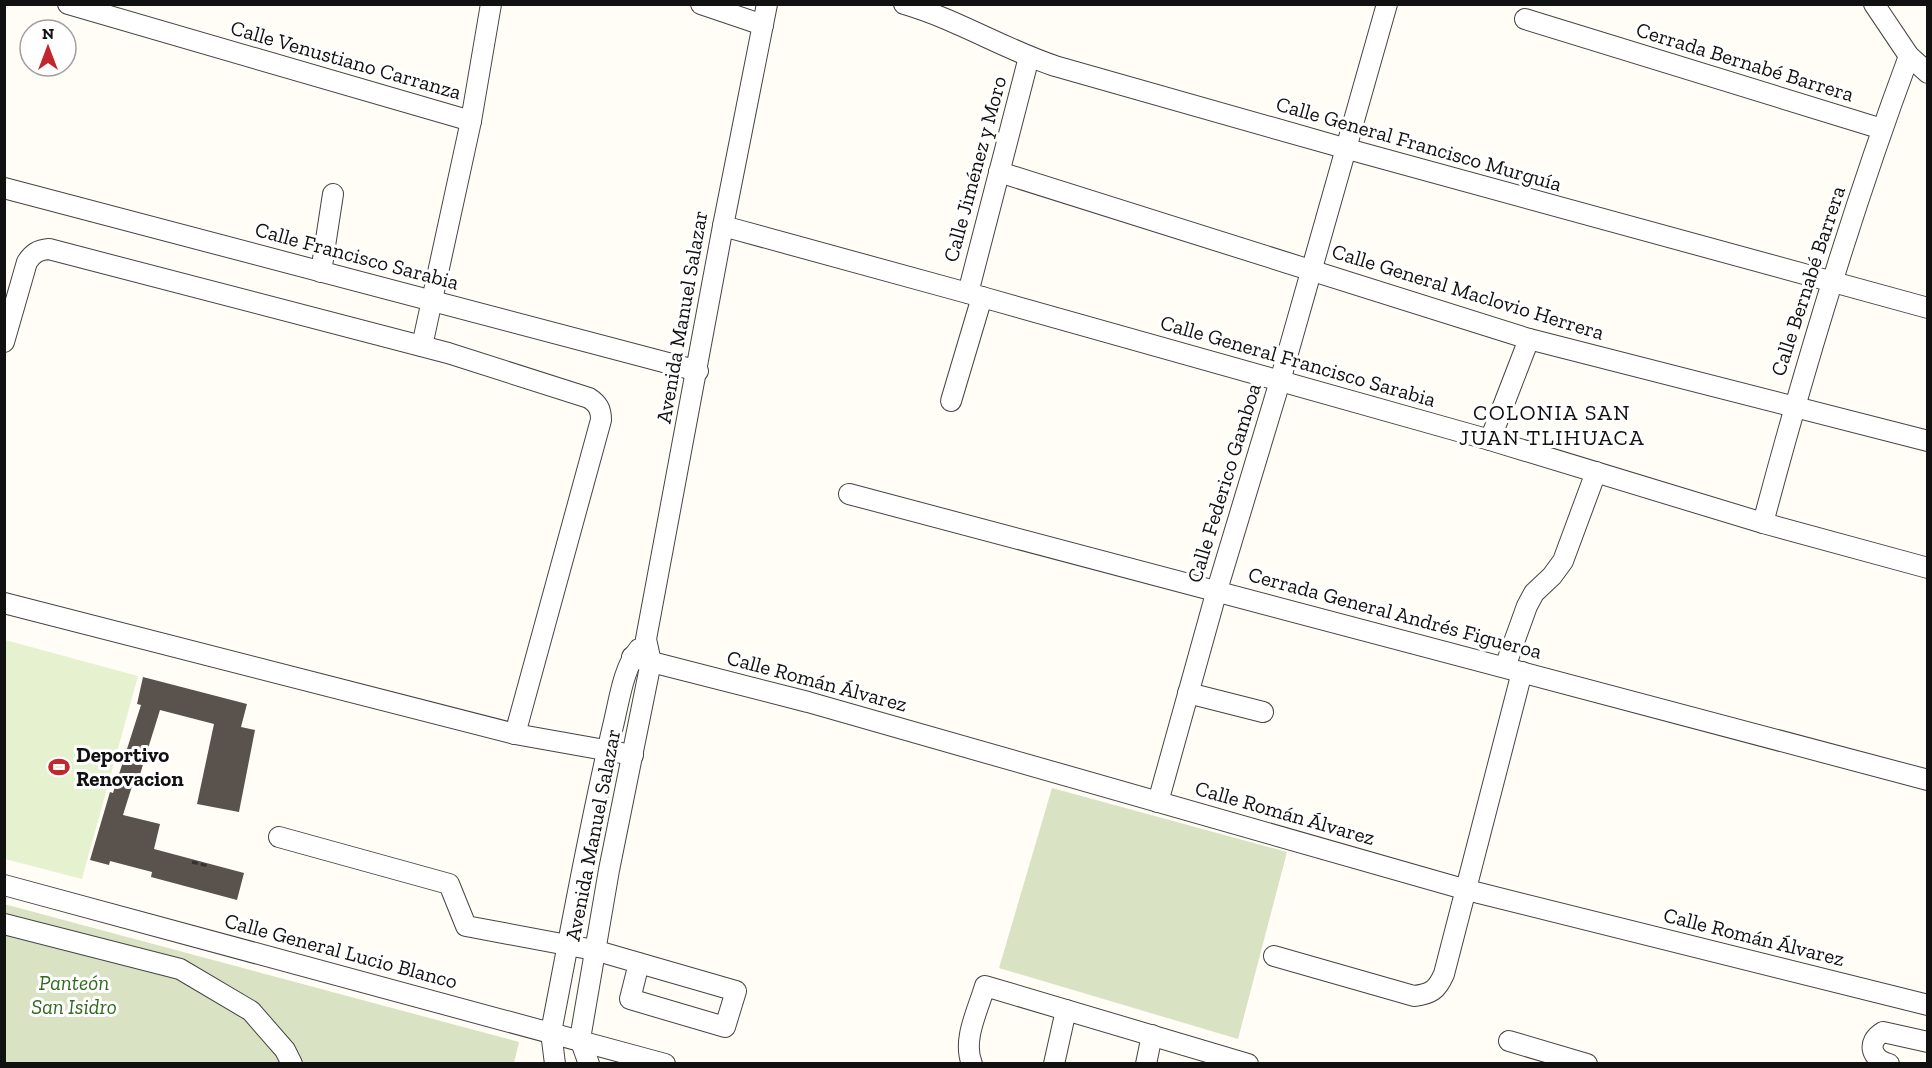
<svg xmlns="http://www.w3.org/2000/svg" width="1932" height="1068" font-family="'Zilla Slab',serif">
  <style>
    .cemetery { fill: #d9e3c4 }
    .pitch { fill: #e6f2cf }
    .building { fill: #5a524d }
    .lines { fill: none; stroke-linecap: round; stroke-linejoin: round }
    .minor-casing { stroke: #444; stroke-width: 22 }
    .path { stroke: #333; stroke-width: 3; stroke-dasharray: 6 3; stroke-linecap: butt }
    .minor { stroke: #fff; stroke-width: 20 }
    .labels { text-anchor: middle; stroke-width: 6; stroke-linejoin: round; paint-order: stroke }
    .street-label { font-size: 21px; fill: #111; stroke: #fff }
    .poi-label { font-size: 21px; font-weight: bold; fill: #111; stroke: #fff; text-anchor: start }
    .park-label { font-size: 21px; font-style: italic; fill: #2f6b1f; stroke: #fff }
    .neighbourhood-label { font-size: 22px; letter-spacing: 1.5px; fill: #111; stroke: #fff }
  </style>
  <rect width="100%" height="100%" fill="#fffdf5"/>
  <!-- cemetery -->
  <g class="cemetery">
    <polygon points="1052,788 1287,852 1238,1039 999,968"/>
    <polygon points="4,904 519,1042 514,1063 5,1063"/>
  </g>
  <!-- pitch -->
  <polygon class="pitch" points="5,640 138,676 82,879 5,859"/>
  <!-- building -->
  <polygon class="building" points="143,677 247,704 241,727 255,730 239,812 197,804 214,724 160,710 137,784 133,783 123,815 160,824 154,849 244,873 237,900 151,877 152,872 110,861 109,865 90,860 110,792 113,793 141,705 137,704"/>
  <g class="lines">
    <defs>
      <g id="minor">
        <polyline points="68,4 471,121"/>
        <polyline points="701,4 763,25"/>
        <path d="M904,4C956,19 1004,49 1055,66L1344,148L1928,308"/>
        <polyline points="1874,4 1909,56 1928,73"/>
        <polyline points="1525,19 1882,129"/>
        <polyline points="999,172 1529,339 1928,441"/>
        <polyline points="4,188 698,371"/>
        <polyline points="723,226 982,297 1490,440 1763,523 1928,568"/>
        <polyline points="321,272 333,194"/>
        <polyline points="968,293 1029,57"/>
        <path d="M4,342L27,262C33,253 38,250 49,249L448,353L589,398C598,404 601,409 601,420L515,734"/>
        <polyline points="422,346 471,121 491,4"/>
        <polyline points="951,401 982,297"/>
        <polyline points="1490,440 1529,339"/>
        <polyline points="849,494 1928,780"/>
        <path d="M1763,523C1805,365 1852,209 1909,56"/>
        <polyline points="4,603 515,734 633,755"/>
        <polyline points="632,657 808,702 1467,890 1928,1005"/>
        <polyline points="1505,667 1527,606 1534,593 1552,576 1563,561 1596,472"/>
        <polyline points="1188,693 1263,712"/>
        <polyline points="1158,802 1217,590 1280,381 1387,4"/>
        <polyline points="279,837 449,884 466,926 594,950 736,991 725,1027 630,999 639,963"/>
        <polyline points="4,885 665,1064"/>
        <polyline points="4,924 180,969 251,1011 285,1050 292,1064"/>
        <path d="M1274,956L1414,996C1431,994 1437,990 1444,974L1522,672"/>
        <polyline points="580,1039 609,870 651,662 646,639 723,226 767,4"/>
        <polyline points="580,1039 589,1064"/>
        <polyline points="1509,1041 1587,1064"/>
        <path d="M555,1064L551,1032C571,930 589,827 613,726C619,702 623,668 639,649"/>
        <path d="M972,1064C962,1040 978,1010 985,986L1248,1064"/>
        <polyline points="1054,1064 1066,1010"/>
        <polyline points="1146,1064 1152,1035"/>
        <path d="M1889,1064C1871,1059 1866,1042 1883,1032L1928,1042"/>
      </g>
    </defs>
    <!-- minor casing -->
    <use href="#minor" class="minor-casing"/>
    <!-- path -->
    <polyline class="path" points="192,862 208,866"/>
    <!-- minor -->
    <use href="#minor" class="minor"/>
  </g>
  <!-- icons -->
  <defs>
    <symbol id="stadium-bare" viewBox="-9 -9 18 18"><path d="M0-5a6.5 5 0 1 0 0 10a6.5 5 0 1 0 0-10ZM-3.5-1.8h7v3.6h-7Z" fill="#c4262e" stroke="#fff" stroke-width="2.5" paint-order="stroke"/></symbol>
  </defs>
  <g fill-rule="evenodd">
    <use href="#stadium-bare" x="44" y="752" width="30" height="30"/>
  </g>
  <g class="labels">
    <!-- street labels -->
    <g class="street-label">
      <text transform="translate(346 60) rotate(16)" y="7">Calle Venustiano Carranza</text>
      <text transform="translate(1745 62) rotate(17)" y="7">Cerrada Bernabé Barrera</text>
      <text transform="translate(1419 144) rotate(16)" y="7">Calle General Francisco Murguía</text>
      <text transform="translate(975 169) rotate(-75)" y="7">Calle Jiménez y Moro</text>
      <text transform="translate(357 256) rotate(15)" y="7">Calle Francisco Sarabia</text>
      <text transform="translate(1808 281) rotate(-72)" y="7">Calle Bernabé Barrera</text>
      <text transform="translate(1468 292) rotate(17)" y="7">Calle General Maclovio Herrera</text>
      <text transform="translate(682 317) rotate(-80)" y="7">Avenida Manuel Salazar</text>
      <text transform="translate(1298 361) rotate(16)" y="7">Calle General Francisco Sarabia</text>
      <text transform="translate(1224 483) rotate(-73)" y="7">Calle Federico Gamboa</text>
      <text transform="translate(1395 613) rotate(15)" y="7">Cerrada General Andrés Figueroa</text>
      <text transform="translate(817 681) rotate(15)" y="7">Calle Román Álvarez</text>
      <text transform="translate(1285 813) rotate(16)" y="7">Calle Román Álvarez</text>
      <text transform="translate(593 835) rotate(-79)" y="7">Avenida Manuel Salazar</text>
      <text transform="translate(1754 937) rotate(14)" y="7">Calle Román Álvarez</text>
      <text transform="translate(341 951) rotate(15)" y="7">Calle General Lucio Blanco</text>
    </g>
    <!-- poi labels -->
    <g class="poi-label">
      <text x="76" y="762">Deportivo<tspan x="76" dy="24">Renovacion</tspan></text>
    </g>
    <!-- park labels -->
    <g class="park-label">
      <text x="74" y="990">Panteón<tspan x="74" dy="24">San Isidro</tspan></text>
    </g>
    <!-- neighbourhood labels -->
    <g class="neighbourhood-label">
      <text x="1552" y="420">COLONIA SAN<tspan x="1552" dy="25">JUAN TLIHUACA</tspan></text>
    </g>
  </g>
  <!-- border -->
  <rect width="1932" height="1068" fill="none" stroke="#111111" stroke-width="12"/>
  <!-- north arrow -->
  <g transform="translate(48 48)"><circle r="28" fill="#ffffff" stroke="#a0a0a0" stroke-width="1.5"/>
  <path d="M0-4.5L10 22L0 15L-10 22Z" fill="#c4262e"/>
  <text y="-9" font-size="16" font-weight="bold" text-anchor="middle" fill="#111111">N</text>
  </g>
</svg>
